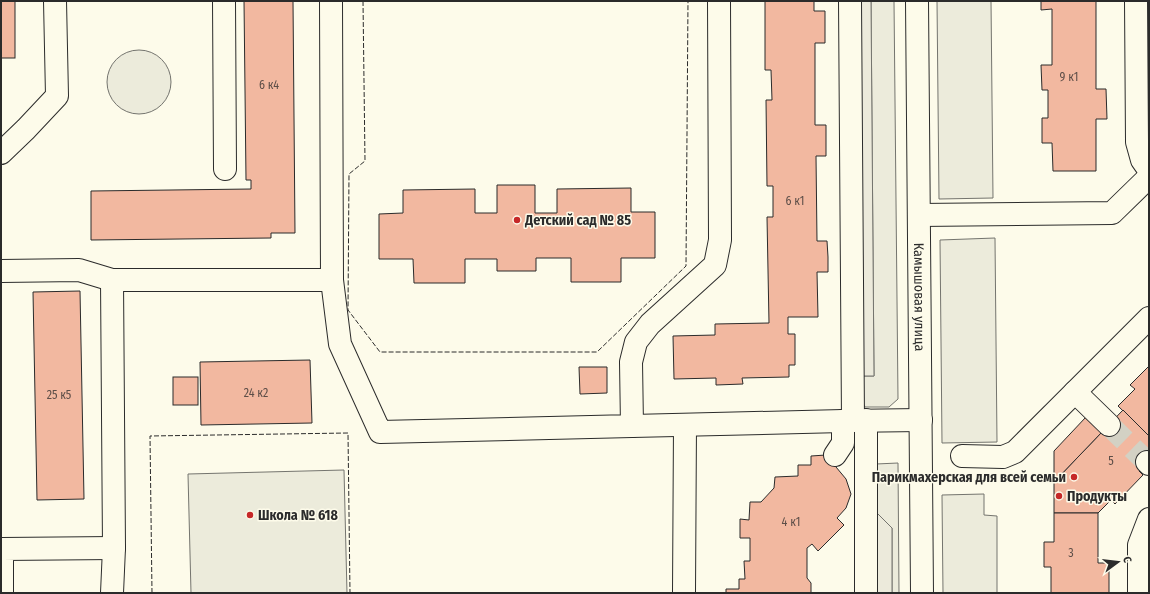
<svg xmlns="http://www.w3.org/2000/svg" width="1150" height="594" font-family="'Fira Sans Condensed',sans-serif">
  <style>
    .green { fill: #ecebdb; stroke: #74746e }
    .parking { fill: #eceadb; stroke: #74746e }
    .building { fill: #f2b8a0; stroke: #2b2b2b }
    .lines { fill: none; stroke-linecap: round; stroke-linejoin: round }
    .minor-tunnel { stroke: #d3d1c4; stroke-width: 22; stroke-dasharray: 22 11; stroke-linecap: butt }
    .minor-casing { stroke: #2b2b2b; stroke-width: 24 }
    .minor { stroke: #fdfbea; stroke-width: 22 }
    .fence { stroke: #2b2b2b; stroke-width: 1; stroke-dasharray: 5 2; stroke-linecap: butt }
    .poi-dot { fill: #c62828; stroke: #fdfbea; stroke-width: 1.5 }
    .labels { text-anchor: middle; stroke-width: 3; stroke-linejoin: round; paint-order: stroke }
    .number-label { font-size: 12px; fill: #5d4e48 }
    .poi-label { font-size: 14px; font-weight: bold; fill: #2b2b2b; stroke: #fdfbea; text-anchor: start }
    .street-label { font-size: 14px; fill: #2b2b2b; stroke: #fdfbea }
  </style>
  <rect width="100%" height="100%" fill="#fdfbea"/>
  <!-- green -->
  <g class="green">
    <polygon points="871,1 894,1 898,399 889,407 865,407 861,400 860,376 874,376"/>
    <polygon points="937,1 991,1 993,198 939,199"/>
    <circle cx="139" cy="82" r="32"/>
    <polygon points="995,238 997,442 942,443 940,240"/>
    <polygon points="898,463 899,593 892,593 892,528 876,512 876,464"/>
    <polygon points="344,470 347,593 191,593 188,474"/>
    <polygon points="984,494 984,515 997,516 997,593 943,593 942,495"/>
  </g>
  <!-- parking -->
  <g class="parking">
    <polygon points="858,1 871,1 874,376 860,376"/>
    <polygon points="876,512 892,528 892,593 876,593"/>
  </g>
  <!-- building -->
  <g class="building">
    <rect x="1" y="1" width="14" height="57"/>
    <polygon points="244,1 293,1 295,233 271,233 271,238 91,240 91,191 251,189 251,180 246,180"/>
    <polygon points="765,1 814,1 814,11 825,11 825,43 815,43 815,125 826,125 826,156 816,156 817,241 827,241 828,257 828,272 817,272 818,317 788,317 788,334 795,334 795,365 789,365 789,377 742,378 743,384 716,385 716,378 674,379 673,336 715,335 715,324 769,323 767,217 773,217 773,186 767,186 766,100 772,100 771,70 765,70"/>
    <polygon points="1041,1 1096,1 1096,89 1106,89 1107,119 1096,119 1096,171 1053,171 1052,143 1042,143 1042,118 1048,118 1048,90 1042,90 1041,65 1052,65 1052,9 1041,10"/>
    <polygon points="497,185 535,185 535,213 557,213 557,189 631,188 631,212 655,212 655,258 621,258 621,282 571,282 571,258 536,258 536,271 497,271 497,259 465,259 465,283 414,283 413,259 379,259 379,214 403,213 403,190 475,189 475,213 497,213"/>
    <polygon points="80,291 84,499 37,500 33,292"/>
    <polygon points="310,360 312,423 201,425 200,362"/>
    <polygon points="1149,366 1149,436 1118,406 1135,389 1130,385"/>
    <polygon points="579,367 607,367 607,393 580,394"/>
    <rect x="173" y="377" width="25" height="28"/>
    <polygon points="1123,410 1149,436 1149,460 1139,471 1143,475 1115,504 1111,500 1098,513 1054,513 1054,482"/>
    <polygon points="1086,417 1102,432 1054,482 1054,451"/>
    <polygon points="826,455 846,479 851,494 846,508 837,518 844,525 818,551 812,544 807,548 807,578 811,583 811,593 726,593 726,589 739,589 739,579 745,579 744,561 750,561 750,538 740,538 740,519 749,520 750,502 761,502 774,488 775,477 798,476 798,465 811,465 811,456"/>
    <polygon points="1054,513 1098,513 1098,563 1109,563 1109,593 1051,593 1051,567 1044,567 1044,542 1054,542"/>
  </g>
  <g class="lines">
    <!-- minor-tunnel -->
    <polyline class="minor-tunnel" points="1109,425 1147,462"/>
    <defs>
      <g id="minor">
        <polyline points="224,1 225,169"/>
        <polyline points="331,1 332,280"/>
        <polyline points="850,1 853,421"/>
        <path id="s1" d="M917,1L922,593"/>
        <polyline points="1136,1 1137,142 1142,160 1149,170"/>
        <polyline points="1,153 26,129 57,96 55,1"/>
        <polyline points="919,215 1112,213 1149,177"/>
        <polyline points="1,271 79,270 112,280 332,280 340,344 380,432 632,426 631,362 636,342 650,324 715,265 720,240 719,1"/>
        <polyline points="1075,392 1109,425"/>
        <polyline points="632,426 843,421 921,420"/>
        <polyline points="835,455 843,443 843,421"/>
        <polyline points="962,456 1003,457 1015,452 1149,318"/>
        <polyline points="1147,462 1149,464"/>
        <polyline points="2,593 2,549 114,548"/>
        <polyline points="112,593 114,548 112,280"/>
        <polyline points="684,593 685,425"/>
        <polyline points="866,593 866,420"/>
        <polyline points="1139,593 1139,545 1149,519"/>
      </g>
    </defs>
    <!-- minor casing -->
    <use href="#minor" class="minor-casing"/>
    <!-- minor -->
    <use href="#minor" class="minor"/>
    <!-- fence -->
    <g class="fence">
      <polyline points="363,1 365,161 349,174 348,310 380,352 597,352 686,266 688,1"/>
      <polyline points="152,593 150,436 348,433 350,593"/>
    </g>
  </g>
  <!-- markers -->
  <g class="poi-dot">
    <circle cx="517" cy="220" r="4"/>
    <circle cx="1074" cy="477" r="4"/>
    <circle cx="1059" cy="496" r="4"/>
    <circle cx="250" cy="515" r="4"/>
  </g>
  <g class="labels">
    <!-- number labels -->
    <g class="number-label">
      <text x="1069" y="81">9 к1</text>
      <text x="269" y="89">6 к4</text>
      <text x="795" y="205">6 к1</text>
      <text x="256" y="397">24 к2</text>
      <text x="59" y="399">25 к5</text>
      <text x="1111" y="465">5</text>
      <text x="791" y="526">4 к1</text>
      <text x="1071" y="557">3</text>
    </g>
    <!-- poi labels -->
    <g class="poi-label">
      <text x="525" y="225">Детский сад № 85</text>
      <text x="1066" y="482" text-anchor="end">Парикмахерская для всей семьи</text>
      <text x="1067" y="501">Продукты</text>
      <text x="258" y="520">Школа № 618</text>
    </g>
    <!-- street labels -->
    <g class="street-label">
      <text dy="5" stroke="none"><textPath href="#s1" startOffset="296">Камышовая улица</textPath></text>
    </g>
  </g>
  <!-- border -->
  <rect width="1150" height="594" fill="none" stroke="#2b2b2b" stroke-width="4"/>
  <!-- north arrow -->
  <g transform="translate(1118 562) rotate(75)" stroke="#fdfbea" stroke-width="3" paint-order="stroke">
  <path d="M0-3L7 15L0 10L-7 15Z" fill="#2b2b2b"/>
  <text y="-6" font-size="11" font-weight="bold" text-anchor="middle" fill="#2b2b2b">С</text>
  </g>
</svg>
